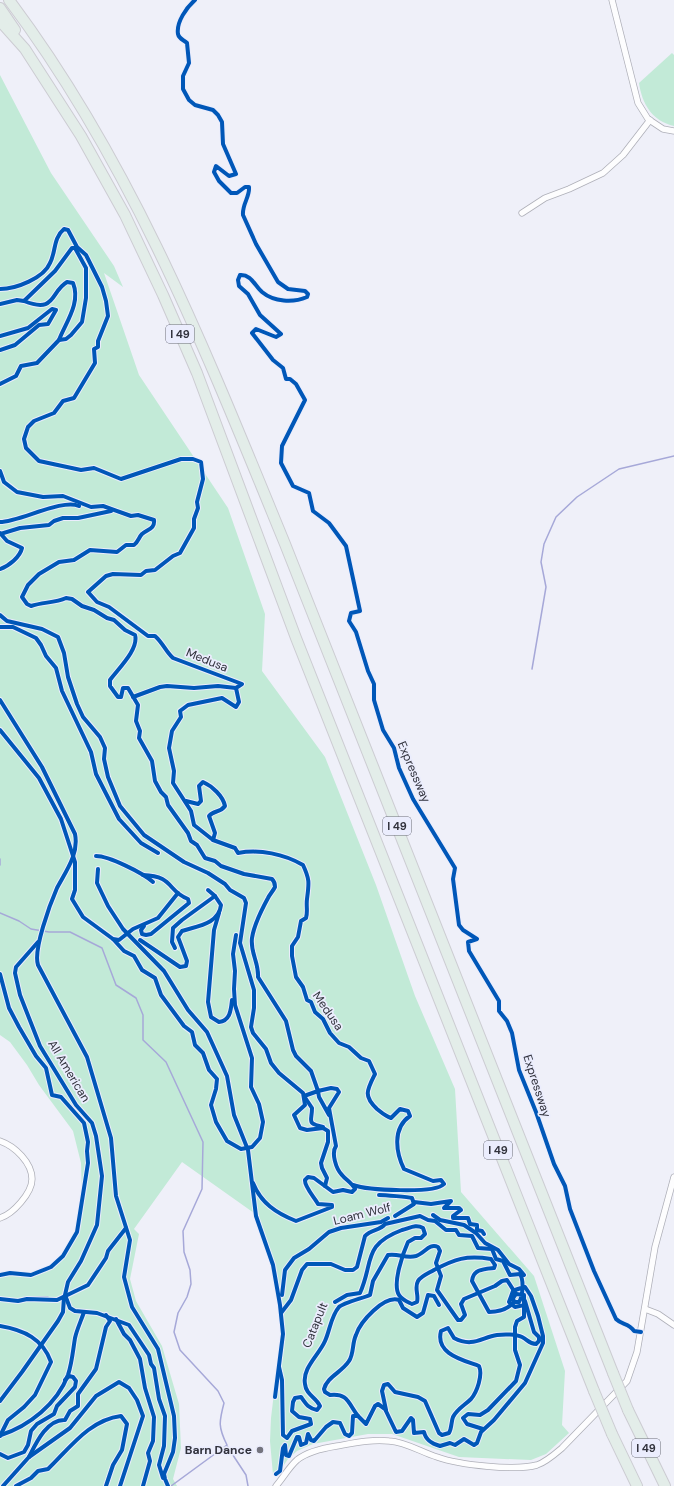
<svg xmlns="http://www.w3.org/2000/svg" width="674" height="1486" font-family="'DM Sans',sans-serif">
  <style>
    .green { fill: #c2ead7 }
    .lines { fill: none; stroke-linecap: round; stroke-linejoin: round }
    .stream { stroke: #a6a8d8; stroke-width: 1.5 }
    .street-casing { stroke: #aeafb8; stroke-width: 7 }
    .highway-casing { stroke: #ccccd2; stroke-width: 12 }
    .street { stroke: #fdfdfe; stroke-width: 5.5 }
    .highway { stroke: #e3ede9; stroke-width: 10 }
    .highway-bridge-casing { stroke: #ccccd2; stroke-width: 12; stroke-linecap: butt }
    .highway-bridge { stroke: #e3ede9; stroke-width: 10 }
    .cycleway-casing { stroke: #ebedfd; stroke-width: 6 }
    .cycleway { stroke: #0057b8; stroke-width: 4 }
    .poi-dot { fill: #74747e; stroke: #ebedfd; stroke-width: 1.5 }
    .labels { text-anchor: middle; stroke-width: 3.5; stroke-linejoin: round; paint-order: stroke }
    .shield { fill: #ebedfd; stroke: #696a76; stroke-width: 1 }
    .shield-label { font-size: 11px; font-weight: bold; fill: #31323c }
    .street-label { font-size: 12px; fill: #31323c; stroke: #ebedfd }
    .poi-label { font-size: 12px; font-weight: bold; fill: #31323c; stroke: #ebedfd; text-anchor: end }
  </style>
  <rect width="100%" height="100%" fill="#eff0f9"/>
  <!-- green -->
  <g class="green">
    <path d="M672,53L674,55V126C652,121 642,104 639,83Z"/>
    <polygon points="0,75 51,173 114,266 123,287 104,273 139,375 228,508 265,614 262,671 325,757 376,885 415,996 455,1089 461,1192 534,1276 565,1371 562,1425 569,1433 546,1454 531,1460 459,1457 392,1434 368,1434 313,1444 297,1451 288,1459 277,1475 273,1475 270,1441 271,1418 281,1334 274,1276 254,1213 182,1162 134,1229 139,1234 130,1279 136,1301 162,1346 179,1404 181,1448 173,1479 177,1486 0,1486 0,1274 37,1273 69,1252 78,1226 82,1195 81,1163 73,1131 39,1085 27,1065 10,1042 0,1035"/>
  </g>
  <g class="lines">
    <!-- stream -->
    <g class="stream">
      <polyline points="532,669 546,587 541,562 544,544 556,517 577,497 619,469 674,456"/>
      <polyline points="0,859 0,865"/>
      <path d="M0,913L19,921L31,929L49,932H70L102,948L116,985L136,998L143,1015V1040L166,1062L203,1142L202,1189L183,1231L184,1252L190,1270L191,1284L187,1297L178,1313L174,1332L180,1350L218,1391L224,1403C219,1422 218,1427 227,1445L171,1486"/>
      <polyline points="0,1298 18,1300 26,1297 48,1297"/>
      <polyline points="227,1446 246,1475 248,1486"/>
    </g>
    <defs>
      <g id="street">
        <polyline points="612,0 638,103 648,119 663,129 674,131"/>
        <polyline points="522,213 545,198 569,189 603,173 623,155 650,120"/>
        <path d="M0,1141C15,1146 32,1163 32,1179C32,1193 13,1214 0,1218"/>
        <polyline points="645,1309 658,1314 674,1325"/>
        <path d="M276,1486C283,1478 289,1467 297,1460C308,1451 324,1448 337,1446C354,1443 372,1439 389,1441C406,1442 421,1452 437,1457C459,1465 515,1471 537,1465C546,1462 555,1454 562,1448L627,1381L637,1352L655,1247L674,1177"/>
      </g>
      <g id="highway">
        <path d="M9,0C133,165 207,354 285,544L613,1373"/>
        <polyline points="0,8 15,30"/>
        <polyline points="0,21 25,49 81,136 125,215 163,295 197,373 296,638 594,1391"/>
        <polyline points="628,1410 665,1486"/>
        <polyline points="612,1434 637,1486"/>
      </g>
    </defs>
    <!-- street casing -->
    <use href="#street" class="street-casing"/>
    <!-- highway casing -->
    <use href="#highway" class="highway-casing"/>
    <!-- street -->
    <use href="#street" class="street"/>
    <!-- highway -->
    <use href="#highway" class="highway"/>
    <defs>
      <g id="highway-bridge">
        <polyline points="613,1373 628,1410"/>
        <polyline points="594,1391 612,1434"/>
      </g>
    </defs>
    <!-- highway-bridge casing -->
    <use href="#highway-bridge" class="highway-bridge-casing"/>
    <!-- highway-bridge -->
    <use href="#highway-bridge" class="highway-bridge"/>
    <defs>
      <g id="cycleway">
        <path d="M195,0C187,7 176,22 178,34C179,39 184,40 187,43L189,63L183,76V89L189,100L195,105L213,110L218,115L222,122L223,144L236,174L229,176L216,166L214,172L219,181L231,193H237L245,187H249C250,197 242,204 243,215L256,244L278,282L288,289L305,291L308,294L307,297C293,303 274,302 262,292C255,286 251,274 240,275L238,280L239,286L248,294L260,315L281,334L276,337L256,329L252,333L273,360L283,368L286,379H290L296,384L305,400L282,446L281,463L293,486L309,493L313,511L329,523L346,546L360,611L351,613L349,621L356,632L368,671L374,684V700L383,730L394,748L399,768L413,799L455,868L453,879L459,925L463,930L477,939L468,942L469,951L499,1001V1011L507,1021L512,1033L519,1070L536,1112L554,1164L565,1186L570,1209L594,1271L616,1319C622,1325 629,1323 634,1331L641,1332"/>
        <path d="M0,289C16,289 44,278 50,263C56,252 53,238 64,229L68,230L77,247L86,255L102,287L106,301L108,316L98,341V347L94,349L95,363L74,398L63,401L54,413L34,421L28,427L24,439L26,448L39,461L81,470L94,468L121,479L181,459H193L201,462L203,479L197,502L198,508L194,519V528L180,553L173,556L155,570L146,571L141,575L113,574L106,576L88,592L97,602L109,607L148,636H155C163,643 166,652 173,658L242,684L236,688L239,702L236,707L222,698L188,705L180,711L181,717L172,731L169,748L174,771L173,783L191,811L194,825L213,840L235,848L238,853C260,849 284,854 303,865C310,880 309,883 307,899C306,906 308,912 306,918L301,921L298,937L292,946V956L296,977L303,987L307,1000L311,1002L315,1012L323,1019L330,1033L339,1043L349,1047L361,1058L369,1061L375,1074C367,1090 363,1096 377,1109C382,1113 385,1116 391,1118L400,1109L408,1111L410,1116C392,1128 396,1153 404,1169L433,1181L441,1180L444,1184C435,1194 367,1190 353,1185"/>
        <path d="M24,301C56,314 50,292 67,282L73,283C81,303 66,322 59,340"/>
        <polyline points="0,304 17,300 24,301 55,271 72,248 75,248 86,268 86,298 82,322 71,335 66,339 59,340 37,363 21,366 16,376 0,384"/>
        <polyline points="0,336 28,328 52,309 56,310 48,324 39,325 15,345 0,350"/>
        <path d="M0,471L4,482L17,492L43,497L63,496L91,507L103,506L131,516L138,515L154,520C155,529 148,529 142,534C139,537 138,542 134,545H126L117,552L90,550L74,560L59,562L39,574L28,585L22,597L27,604L31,606C43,602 55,603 66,598L72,599L82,606L94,610L107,618L114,620L125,630L135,635C139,649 119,668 110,680V686L118,697H121L123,688H128L138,705L136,721L140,731L139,738L152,761L155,781L161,792L166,797L168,805L188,833L191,841L197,845L205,858L215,861L221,866L244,874L272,879C274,881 275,884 275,887C273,891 270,894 268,898C262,909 254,925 252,938C250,953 259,962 258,977L286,1021L293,1050L296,1056L311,1071L318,1091L331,1088L337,1089L339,1092L329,1108L336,1146C331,1153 336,1169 342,1175C346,1180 352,1183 355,1189L352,1192L343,1190L333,1192L314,1178L308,1177L305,1180C304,1186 314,1197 318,1204L332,1205V1207L296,1221C276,1213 261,1203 253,1183"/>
        <path d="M0,522C19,522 63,498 79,506"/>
        <path d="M0,533L7,541L22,548C20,557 9,566 0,569"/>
        <polyline points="0,534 20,528 49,525 54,521 63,518 78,518 111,511"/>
        <polyline points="0,615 7,621 42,629 58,637 64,653 68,677 77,704 83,717 100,737 105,748 104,759 108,777 120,806 144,835 184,862 208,873 225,884 230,890 244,898 246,903 240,943 254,990 254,1008 251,1027 253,1033 266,1049 271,1063 279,1073 303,1093 305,1105 294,1115 300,1128 307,1130 323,1128 328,1131 328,1142 321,1163 322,1168 327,1178 325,1186"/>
        <polyline points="0,627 13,627 36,638 41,645 46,656 56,668 62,691 91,752 96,774 119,819 141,843 158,853"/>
        <polyline points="133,697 160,687 167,686 194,688 218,686 236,688"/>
        <path d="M0,700L42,767L75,834C79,854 66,871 57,888C50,904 33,950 38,965L87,1057L111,1138L116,1196L130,1240L124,1277L132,1307L158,1349L174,1416L175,1438L173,1452L164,1474L165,1479L168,1486"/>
        <polyline points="0,730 39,778 61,819 75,862 75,890 72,899 83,917 113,939 119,940 133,929 158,918 178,893"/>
        <path d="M186,801L198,804L201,801L199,786L203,782C212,786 223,796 225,806C220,813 214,810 209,816L215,833L213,840"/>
        <path d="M96,856C109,856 143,873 153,882"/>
        <polyline points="98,869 97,883 108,906 123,929 164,971 188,1010 207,1032 227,1076 234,1115 248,1150 256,1216 273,1265 280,1305 283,1334 275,1397"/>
        <path d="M143,875C174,876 167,891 188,899L189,903L151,934L146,935L142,934L141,930L144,926"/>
        <path d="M219,913L214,930L208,1002L211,1017L219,1022C230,1021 231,1010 232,1000"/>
        <polyline points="113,939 124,951 134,956 142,970 155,978 161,995 184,1026 192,1032 195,1045 203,1053 209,1070 217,1079 216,1089 211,1105 216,1122 227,1141 241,1149 252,1147 260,1138 263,1122 259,1104 251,1087 252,1058 235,1005 234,989 235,971 233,954 236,935"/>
        <path d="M140,940L180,967L186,966L187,961L178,937L182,931C197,926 219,924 221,905L215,896"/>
        <polyline points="38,942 16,967 15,973 20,995 40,1046 76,1105 92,1123 96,1136 102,1176 97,1225 81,1261 68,1282 65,1295 70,1308 75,1311 97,1313 129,1325 149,1355 151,1364 154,1368 159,1399 165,1416 164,1446 159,1465 163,1478"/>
        <polyline points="175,948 172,942 173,928 182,920 215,896 208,890"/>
        <polyline points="0,974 9,1008 19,1027 36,1056 46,1068 52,1095 61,1097 84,1123 88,1142 87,1151 88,1163 77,1232 63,1256 51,1267 31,1275 10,1273 0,1275"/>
        <path d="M323,1127C306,1123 312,1122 312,1108L304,1096L318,1091L319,1097L329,1115"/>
        <path d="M379,1195C385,1195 408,1197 412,1198L414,1204L395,1216"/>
        <polyline points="414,1202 431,1204 451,1201 444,1208 459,1208 461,1210 453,1216 453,1218 468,1218 470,1224 477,1225 477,1230 482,1231 484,1234"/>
        <polyline points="433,1215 440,1220 464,1225 476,1233 485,1243 498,1250 509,1264 519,1269 524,1275"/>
        <polyline points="282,1295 285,1270 294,1258 309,1249 329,1232 341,1228 381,1222 388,1218"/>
        <polyline points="0,1299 18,1301 27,1299 57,1300 88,1285 106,1258 108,1251 126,1228"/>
        <path d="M335,1302L347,1295L360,1293C374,1262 362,1245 402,1230C410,1228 416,1224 423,1228L425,1234L421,1238H415L408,1242C403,1253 392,1284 399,1295C402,1300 408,1302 412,1304L417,1302C419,1295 414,1288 418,1281C421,1276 429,1273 434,1270C455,1259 466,1255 491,1259L495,1265L494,1268C484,1269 473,1269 472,1281L489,1312C498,1312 508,1309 514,1302"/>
        <polyline points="116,1319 124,1334 130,1340 140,1359 145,1388 154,1417 153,1441 148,1453 150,1461 143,1486"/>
        <path d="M0,1326C24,1330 43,1339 51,1362L35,1395L24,1407L8,1420L0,1436"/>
        <path d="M279,1367L282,1380L283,1435L287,1438L292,1431L311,1424L310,1419L299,1417L292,1411L293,1402L295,1398L301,1397C306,1404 308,1408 317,1410L320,1406C316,1397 306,1395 305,1384C302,1368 319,1355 325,1341C330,1330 331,1316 339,1307C343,1303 363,1298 370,1295L373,1281L388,1255C398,1253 406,1259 416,1256C425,1253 429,1243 438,1247L440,1251L436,1263L441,1276L437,1290L458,1320H461L465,1315L461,1304L464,1299L495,1286L502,1281L507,1280L516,1294"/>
        <polyline points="0,1401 22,1372 58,1321 63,1312 64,1297"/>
        <path d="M386,1410L382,1391L384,1385L388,1384L395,1392L418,1397L425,1401L439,1433L442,1435L449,1433C452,1428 451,1422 453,1417C457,1409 465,1405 471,1399C477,1392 483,1375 479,1366C463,1360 435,1354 441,1331L448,1328L454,1338C473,1348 482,1337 497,1335C504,1334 516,1334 522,1337C528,1340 529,1344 536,1344L539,1341V1337L534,1332L525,1301"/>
        <path d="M358,1416C348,1403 348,1393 330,1395L325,1392L324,1389C327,1377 342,1372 349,1361C354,1354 352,1343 356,1335C360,1322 384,1295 399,1300L403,1308L417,1317L423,1313L428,1295L434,1296L439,1305"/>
        <polyline points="483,1429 467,1424 463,1418 468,1414 480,1415 488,1410 516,1381 520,1365 515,1350 515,1327 517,1321 524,1317 524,1307"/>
        <path d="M1,1435C29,1426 57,1404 68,1375C72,1363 73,1350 75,1338C77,1329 81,1321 84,1312"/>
        <polyline points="0,1454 8,1458 24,1452 28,1445 31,1431 37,1424 54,1414 57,1406 75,1387 76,1381 73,1377 69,1376 65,1380"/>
        <path d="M29,1457C36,1443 47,1419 65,1420L70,1411L78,1406V1394L96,1369L106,1327L110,1321L106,1315"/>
        <path d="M276,1474L280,1471L283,1448L285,1445L286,1455L289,1456L297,1437H299L301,1445L306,1443L308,1434L311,1440L314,1441L326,1427L333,1422L340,1423L345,1434L349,1436L352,1433L353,1416H358L366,1424L375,1406L378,1404L385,1409L396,1432L402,1431L411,1418L413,1420L414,1433L424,1432C426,1441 433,1444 440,1446L450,1443L455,1445L464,1439L474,1445L477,1443L481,1432L494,1420L525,1383L543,1343V1336L538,1316L531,1296L525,1287C521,1288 517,1289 513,1291L509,1302L515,1307L524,1305V1295L516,1294L513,1298L514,1302H519C523,1296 524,1280 520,1274L510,1275L503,1261L496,1259L492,1249L478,1248L472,1236L459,1235L456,1230H446L435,1221L428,1220L420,1216L385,1224C380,1231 371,1229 365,1236L357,1267L353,1270H345L331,1264H307L302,1270L291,1300L281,1313"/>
        <polyline points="3,1486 29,1457 70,1428 96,1396 119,1382 129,1388 137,1400 143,1416 120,1486"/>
        <path d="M16,1486L31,1478L38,1471L48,1469C70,1448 89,1420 121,1416L127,1424L122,1450L113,1465L106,1486"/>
      </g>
    </defs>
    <!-- cycleway casing -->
    <use href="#cycleway" class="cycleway-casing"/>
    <!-- cycleway -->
    <use href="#cycleway" class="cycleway"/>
  </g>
  <!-- markers -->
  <circle class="poi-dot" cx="260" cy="1450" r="4"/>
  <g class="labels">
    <!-- shield labels -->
    <g class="shield">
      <rect x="166" y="325" width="28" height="18" rx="3"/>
      <rect x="383" y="817" width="28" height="18" rx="3"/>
      <rect x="484" y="1141" width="28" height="18" rx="3"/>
      <rect x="632" y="1439" width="28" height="18" rx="3"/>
    </g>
    <g class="shield-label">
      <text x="180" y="338">I 49</text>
      <text x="397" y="830">I 49</text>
      <text x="498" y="1154">I 49</text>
      <text x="646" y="1452">I 49</text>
    </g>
    <!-- street labels -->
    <g class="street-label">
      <text transform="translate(207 660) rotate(22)" y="4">Medusa</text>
      <text transform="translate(414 772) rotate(67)" y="4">Expressway</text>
      <text transform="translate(328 1011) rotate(55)" y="4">Medusa</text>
      <text transform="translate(69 1071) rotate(59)" y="4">All American</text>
      <text transform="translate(537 1086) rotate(72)" y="4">Expressway</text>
      <text transform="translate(362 1214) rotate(-14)" y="4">Loam Wolf</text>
      <text transform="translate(315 1325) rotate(-68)" y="4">Catapult</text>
    </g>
    <!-- poi labels -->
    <g class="poi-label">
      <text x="252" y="1454">Barn Dance</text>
    </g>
  </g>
</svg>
